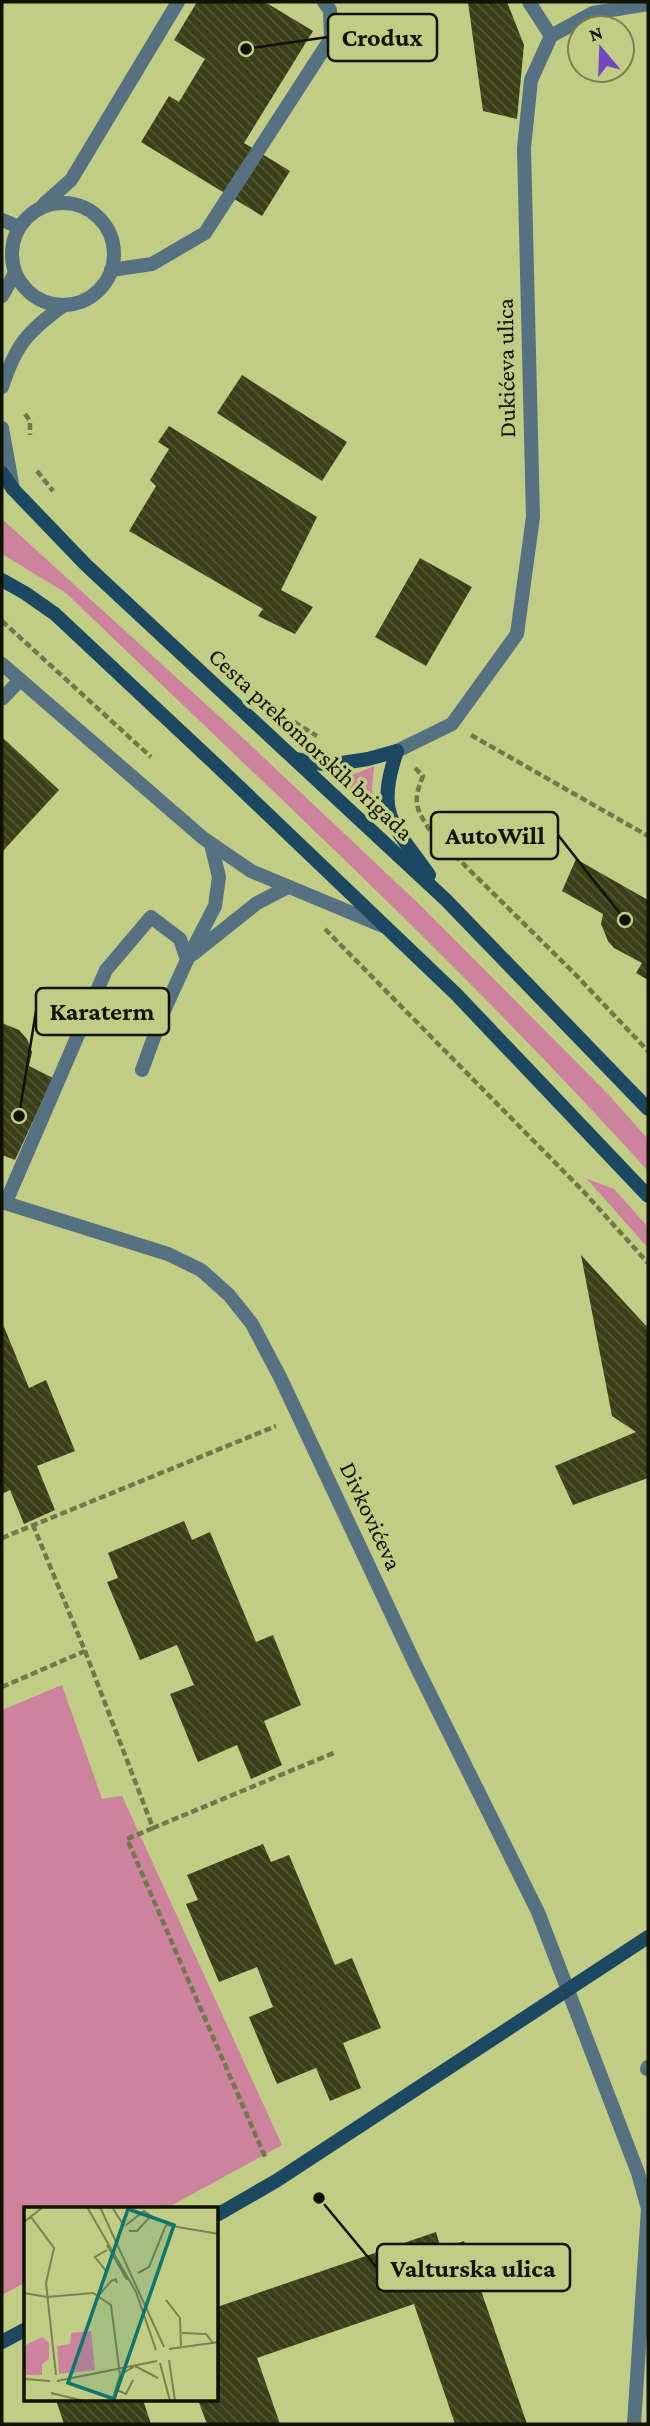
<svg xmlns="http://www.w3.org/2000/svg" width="650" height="2426" font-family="'Crimson Pro',serif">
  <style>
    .grass { fill: #cd829e }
    .building { fill: url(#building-back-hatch) }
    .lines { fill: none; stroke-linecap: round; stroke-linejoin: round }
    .path { stroke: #717849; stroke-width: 4.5; stroke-dasharray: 7 3.5; stroke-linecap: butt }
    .lane { stroke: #557182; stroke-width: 14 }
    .street { stroke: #557182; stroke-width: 14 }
    .secondary { stroke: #1c4961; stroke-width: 14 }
    .labels { text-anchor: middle; stroke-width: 7; stroke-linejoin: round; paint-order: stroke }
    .street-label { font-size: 24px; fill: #101300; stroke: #c1cc85 }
    .inset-road { fill: none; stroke: #7a8250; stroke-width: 2 }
    .view { fill: #0f766e; fill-opacity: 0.15; stroke: #0f766e; stroke-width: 3.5 }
    .inset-edge { fill: none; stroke: #101300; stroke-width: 3.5 }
    .leader { fill: none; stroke: #101300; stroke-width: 2.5 }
    .callout-dot { fill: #101300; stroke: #c1cc85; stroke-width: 2.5 }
    .callout { fill: #c1cc85; stroke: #101300; stroke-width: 2.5 }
    .callout-label { font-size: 26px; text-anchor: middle; font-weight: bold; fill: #101300 }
  </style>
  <defs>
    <pattern id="building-back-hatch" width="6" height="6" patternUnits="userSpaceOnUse" patternTransform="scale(1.75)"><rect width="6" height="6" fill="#3a3f18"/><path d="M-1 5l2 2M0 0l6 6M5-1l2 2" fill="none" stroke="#535737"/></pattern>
  </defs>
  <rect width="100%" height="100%" fill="#c1cc85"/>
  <!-- grass -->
  <g class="grass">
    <path d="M2,519L244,739L421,906L605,1091L648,1139V1171C465,968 263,783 66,593L2,554Z"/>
    <polygon points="374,766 372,789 376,816 333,777 355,774"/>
    <polygon points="587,1179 614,1189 648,1227 648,1248"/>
    <polygon points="62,1685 102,1799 122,1796 282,2145 165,2209 26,2209 26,2282 2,2295 2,1710"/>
  </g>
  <!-- building -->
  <g class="building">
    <polygon points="197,2 265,2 313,31 244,143 290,171 262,216 141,142 169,96 179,102 205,59 174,40"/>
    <polygon points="468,2 507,2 524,45 517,119 483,111"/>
    <polygon points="242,375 347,442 322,481 217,413"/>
    <polygon points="169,426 317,517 281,590 313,607 295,634 258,616 263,609 129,531 156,486 150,480 169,449 158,442"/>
    <polygon points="420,558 472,587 426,666 375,637"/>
    <polygon points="2,737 59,790 2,852"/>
    <polygon points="576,859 648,900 648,980 636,973 642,963 614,948 608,941 601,924 603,914 562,891"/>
    <polygon points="2,1023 19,1030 27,1039 32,1052 29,1066 53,1078 15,1160 2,1155"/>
    <polygon points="581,1255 648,1328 648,1478 573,1505 555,1466 636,1432 612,1416"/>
    <polygon points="2,1322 29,1388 46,1380 75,1451 37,1466 55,1510 24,1524 10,1490 2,1494"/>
    <polygon points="184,1521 192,1540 210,1532 256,1642 273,1635 301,1705 264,1721 282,1765 251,1779 237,1745 198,1762 170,1694 194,1685 177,1645 140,1660 107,1582 118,1578 108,1553"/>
    <polygon points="263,1844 271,1862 289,1855 335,1965 352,1958 381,2028 343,2043 361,2088 330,2101 316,2068 277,2084 249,2017 273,2007 257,1967 219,1982 186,1904 198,1900 187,1875"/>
    <polygon points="436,2232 441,2249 464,2241 527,2424 455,2424 414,2304 257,2358 280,2424 207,2424 198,2400 217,2400 217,2307"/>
    <polygon points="56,2400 143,2400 151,2424 64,2424"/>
  </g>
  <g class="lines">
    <!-- path -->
    <g class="path">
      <polyline points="25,414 30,421 30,435"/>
      <polyline points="37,471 53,491"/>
      <polyline points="2,621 151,757"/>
      <polyline points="294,722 317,736"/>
      <polyline points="471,735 648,836"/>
      <path d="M415,768L423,776C412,802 416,809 431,832L574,973L648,1051"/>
      <polyline points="325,929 583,1191 648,1263"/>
      <polyline points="2,1538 276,1426"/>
      <polyline points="85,1651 153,1828 336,1752"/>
      <polyline points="2,1687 85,1651 33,1525"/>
      <polyline points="153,1828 127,1839 266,2159"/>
    </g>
    <!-- lane -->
    <g class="lane">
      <circle cx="63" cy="254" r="51"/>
      <polyline points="44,204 71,180 178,2"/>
      <polyline points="2,220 19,227"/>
      <polyline points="111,270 152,264 205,233 331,38 330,10 324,2"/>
      <polyline points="2,296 15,273"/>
      <path d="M2,387C16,344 28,331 64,305"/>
      <polyline points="2,428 13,489"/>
      <polyline points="2,664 203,838 251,871 383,926"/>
      <polyline points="2,699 20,680"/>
      <polyline points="193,954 257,903 288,887"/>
      <polyline points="142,1070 162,1015 187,960 215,906 219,877 211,844"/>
      <polyline points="6,1202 106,970 151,917 180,939 187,960"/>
      <polyline points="647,2069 648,2067"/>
    </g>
    <!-- street -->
    <g class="street">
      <polyline points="529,2 551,36"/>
      <polyline points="397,751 452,724 517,634 533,517 524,148 531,80 551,36 593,13 648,4"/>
      <polyline points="2,1202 168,1254 201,1270 229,1295 252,1324 280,1377 415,1664 538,1912 638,2173 648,2209 634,2424"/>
    </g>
    <!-- secondary -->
    <g class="secondary">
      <polyline points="2,473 13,489 86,565 446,900 648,1109"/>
      <polyline points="2,580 25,593 55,614 212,761 456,994 648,1196"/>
      <path d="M397,751C375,815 393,824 429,875"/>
      <polyline points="295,759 329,765 368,759 397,751"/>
      <polyline points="217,2215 276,2181 648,1937"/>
      <polyline points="2,2342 26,2329"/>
    </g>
  </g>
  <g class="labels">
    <!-- street labels -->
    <g class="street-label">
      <text transform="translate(506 368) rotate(-91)" y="8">Dukićeva ulica</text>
      <text transform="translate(311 744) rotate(43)" y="8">Cesta prekomorskih brigada</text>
      <text transform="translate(371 1516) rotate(65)" y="8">Divkovićeva</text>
    </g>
  </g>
  <!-- overview -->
  <g transform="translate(24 2207)">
    <rect width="194" height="194" fill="#c1cc85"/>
    <path d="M67,124L71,163L35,167L33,139L46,137L47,126ZM18,130L25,135V152L18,157V168H1L0,139Z" fill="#cd829e"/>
    <path class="inset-road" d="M63,0L112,85L132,143M76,0L140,140M88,0L100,19M7,10L30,41L22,76L32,168M0,15L19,0M102,18L120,4L127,9L113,24H105M142,18L195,27M83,38L103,73M82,64L71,50L83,43M114,66L125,60L142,18M0,86L23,90L69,86L87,98L96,168L88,194M75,88L87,74L92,72L93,76M142,93L156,111L157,139M158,126L182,127L189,136M145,142L195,135M145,153L151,194M136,156L146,194M99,166L111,159L134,171M0,172L26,174M33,174L133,154M93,183L102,187L109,173M27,186L60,194"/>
    <path class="view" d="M104,2L150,18L90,192L44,176Z"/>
    <rect width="194" height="194" class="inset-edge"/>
  </g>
  <!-- callouts -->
  <path class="leader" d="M246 49L328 37M625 920L558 835M19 1116L36 1011M319 2198L377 2268"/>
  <g class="callout-dot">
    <circle cx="246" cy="49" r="7"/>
    <circle cx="625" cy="920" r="7"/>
    <circle cx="19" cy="1116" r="7"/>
    <circle cx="319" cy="2198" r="7"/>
  </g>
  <g class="callout">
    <rect x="328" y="14" width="109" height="47" rx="7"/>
    <rect x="431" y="812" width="127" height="47" rx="7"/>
    <rect x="36" y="988" width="133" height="47" rx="7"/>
    <rect x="377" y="2244" width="193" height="47" rx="7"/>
  </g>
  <g class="callout-label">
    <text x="382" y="46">Crodux</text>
    <text x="495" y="844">AutoWill</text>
    <text x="102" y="1020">Karaterm</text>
    <text x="473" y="2277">Valturska ulica</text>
  </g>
  <!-- border -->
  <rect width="650" height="2426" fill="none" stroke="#101300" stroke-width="7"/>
  <!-- north arrow -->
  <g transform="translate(601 49) rotate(341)"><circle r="33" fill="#c1cc85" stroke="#7a8250" stroke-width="2"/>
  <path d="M0-5L12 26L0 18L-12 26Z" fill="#7248c0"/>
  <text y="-10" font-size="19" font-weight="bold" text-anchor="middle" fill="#101300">N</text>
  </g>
</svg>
